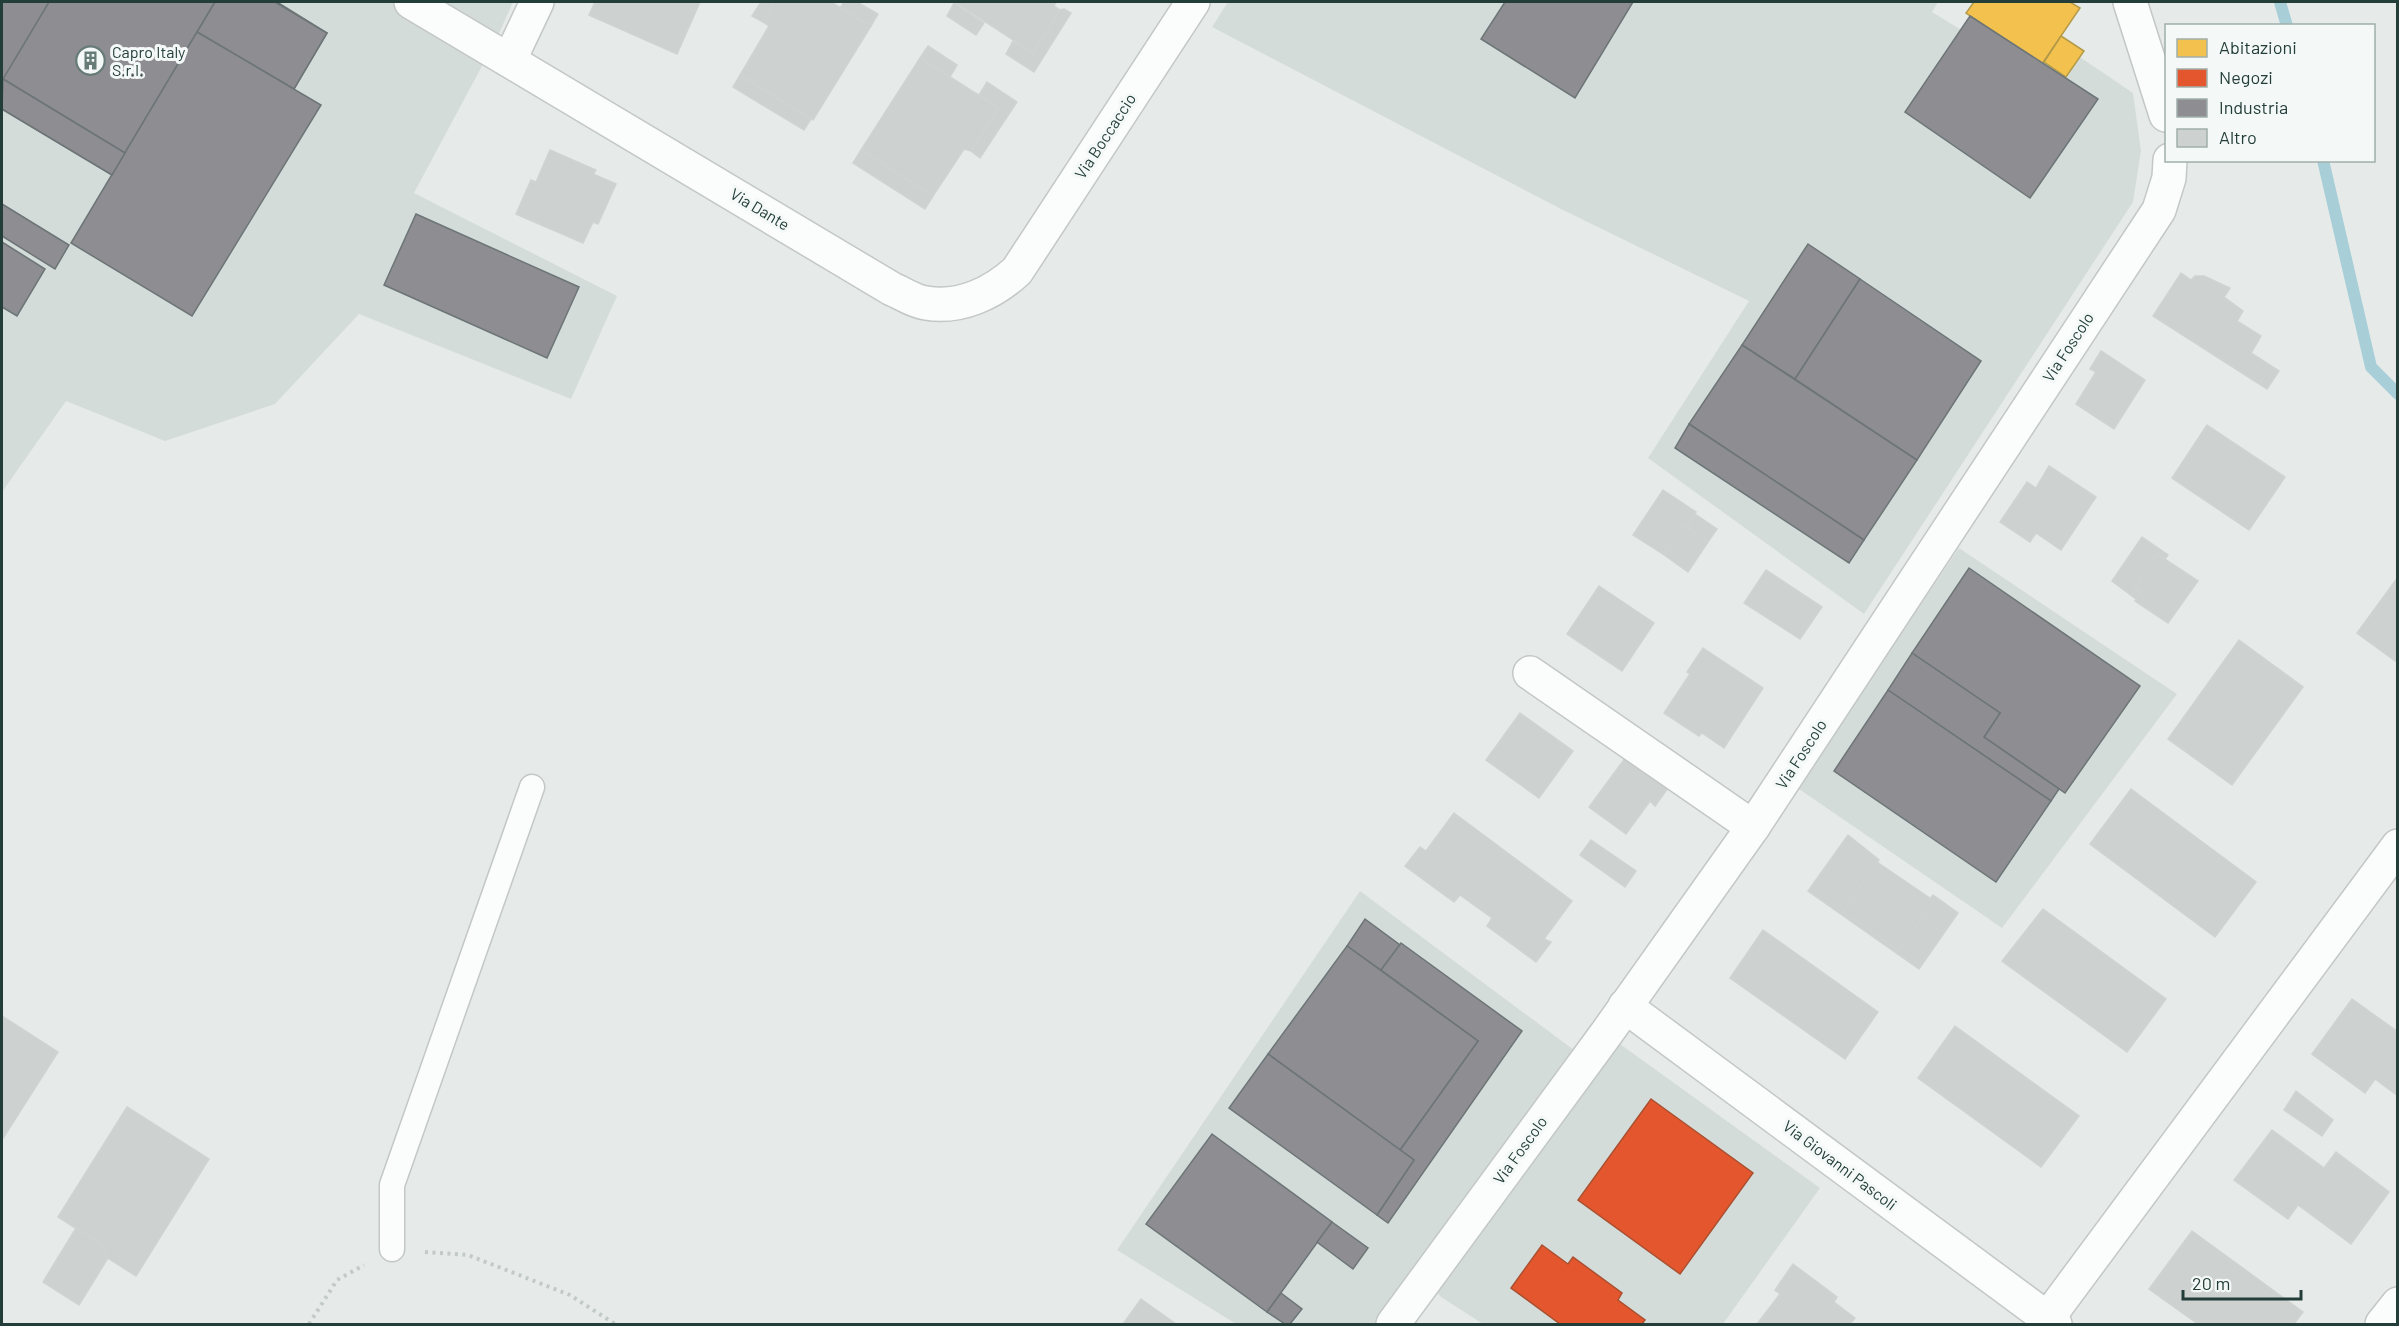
<svg xmlns="http://www.w3.org/2000/svg" width="2399" height="1326" font-family="Barlow,sans-serif">
  <style>
    .built { fill: #d4dcd9 }
    .homes { fill: #f2c14e; stroke: #b49a48; stroke-width: 1.5 }
    .shops { fill: #e4572e; stroke: #aa5031; stroke-width: 1.5 }
    .industry { fill: #8d8d92; stroke: #6d7577; stroke-width: 1.5 }
    .lines { fill: none; stroke-linecap: round; stroke-linejoin: round }
    .stream { stroke: #a8ced8; stroke-width: 12 }
    .building { fill: #cdd2d0; stroke: #cfd4d2; stroke-width: 1.5 }
    .service-casing { stroke: #c3c8c6; stroke-width: 27 }
    .minor-casing { stroke: #c3c8c6; stroke-width: 36 }
    .path { stroke: #c2cac9; stroke-width: 4; stroke-dasharray: 3 4.5; stroke-linecap: butt }
    .service { stroke: #fbfcfc; stroke-width: 24 }
    .minor { stroke: #fbfcfc; stroke-width: 33 }
    .labels { text-anchor: middle; stroke-width: 6; stroke-linejoin: round; paint-order: stroke }
    .poi-label { font-size: 16px; fill: #233e39; stroke: #f4f9f7; text-anchor: start }
    .street-label { font-size: 16px; fill: #233e39; stroke: #f4f9f7 }
  </style>
  <rect width="100%" height="100%" fill="#e6ebe9"/>
  <!-- built -->
  <g class="built">
    <polygon points="2,2 513,2 497,38 414,193 617,296 571,399 359,314 275,404 165,441 66,401 2,492"/>
    <polygon points="1228,2 1938,2 1932,12 2052,85 2074,53 2133,93 2141,151 2133,202 1864,614 1648,458 1749,301 1561,209 1212,27"/>
    <polygon points="1959,548 2177,694 2002,928 1796,787"/>
    <polygon points="1360,891 1586,1059 1606,1034 1820,1188 1723,1324 1483,1324 1441,1297 1426,1280 1393,1324 1236,1324 1117,1250"/>
  </g>
  <!-- homes -->
  <g class="homes">
    <polygon points="1974,2 2070,2 2080,8 2042,64 1966,13"/>
    <polygon points="2061,36 2084,51 2066,77 2044,62"/>
  </g>
  <!-- shops -->
  <g class="shops">
    <polygon points="1651,1099 1753,1173 1680,1274 1578,1200"/>
    <polygon points="1542,1245 1568,1264 1573,1257 1622,1293 1618,1300 1645,1320 1642,1324 1560,1324 1511,1288"/>
  </g>
  <!-- industry -->
  <g class="industry">
    <polygon points="2,2 49,2 2,81"/>
    <polygon points="2,2 277,2 327,33 294,89 197,32 112,175 2,109"/>
    <polygon points="49,2 215,2 125,153 3,79"/>
    <polygon points="215,2 275,2 327,33 294,89 197,32"/>
    <polygon points="1505,2 1633,2 1575,98 1481,39"/>
    <polygon points="1970,16 2098,99 2030,198 1905,112"/>
    <polygon points="197,32 321,105 192,316 71,243"/>
    <polygon points="3,79 125,153 112,175 2,109"/>
    <polygon points="2,204 69,245 55,269 2,236"/>
    <polygon points="416,214 579,287 547,358 384,285"/>
    <polygon points="2,242 45,269 17,316 2,307"/>
    <polygon points="1808,244 1860,279 1795,379 1742,345"/>
    <polygon points="1860,279 1981,361 1917,460 1795,379"/>
    <polygon points="1742,345 1917,460 1864,540 1689,424"/>
    <polygon points="1689,424 1864,540 1849,563 1675,448"/>
    <polygon points="1969,568 2140,686 2065,793 1984,737 2000,713 1912,653"/>
    <polygon points="1912,653 2000,713 1984,737 2059,789 2051,801 1888,690"/>
    <polygon points="1888,690 2051,801 1996,882 1834,771"/>
    <polygon points="1365,919 1400,945 1381,970 1347,946"/>
    <polygon points="1401,943 1522,1031 1388,1223 1377,1215 1414,1160 1400,1150 1478,1041 1381,970"/>
    <polygon points="1347,946 1478,1041 1400,1150 1268,1054"/>
    <polygon points="1268,1054 1414,1160 1377,1215 1229,1108"/>
    <polygon points="1212,1134 1332,1222 1267,1312 1146,1224"/>
    <polygon points="1332,1222 1368,1248 1353,1269 1317,1242"/>
    <polygon points="1281,1293 1302,1309 1290,1324 1285,1324 1267,1312"/>
  </g>
  <g class="lines">
    <!-- stream -->
    <g class="stream">
      <polyline points="2280,2 2287,26"/>
      <polyline points="2323,160 2371,367 2398,394"/>
    </g>
  </g>
  <!-- building -->
  <g class="building">
    <polygon points="595,2 700,2 677,54 589,15"/>
    <polygon points="761,2 775,2 763,22 752,16"/>
    <polygon points="775,2 831,2 871,26 813,120 740,75 769,26 763,22"/>
    <polygon points="844,2 857,2 878,14 871,26 840,8"/>
    <polygon points="955,2 1056,2 1054,6 1060,10 1033,53"/>
    <polygon points="954,3 984,23 976,35 947,16"/>
    <polygon points="1064,9 1071,13 1034,72 1006,54 1013,41 1033,53 1060,10"/>
    <polygon points="928,46 957,65 950,77 920,58"/>
    <polygon points="920,58 999,108 971,151 964,149 933,196 861,150"/>
    <polygon points="740,75 811,119 804,130 733,87"/>
    <polygon points="987,82 1017,102 980,158 971,151 999,108 979,95"/>
    <polygon points="550,150 596,170 593,174 616,184 598,224 593,222 583,243 516,214 531,180 536,182"/>
    <polygon points="861,150 933,196 925,209 853,163"/>
    <polygon points="2181,273 2191,280 2195,276 2204,276 2230,288 2224,297 2243,311 2237,321 2261,336 2251,353 2279,371 2267,389 2153,316"/>
    <polygon points="2101,351 2145,380 2114,429 2076,404 2096,372 2090,369"/>
    <polygon points="2207,425 2285,477 2249,530 2172,478"/>
    <polygon points="2049,466 2096,497 2061,550 2036,533 2030,542 2000,522 2027,482 2036,488"/>
    <polygon points="1663,490 1696,512 1686,527 1683,525 1663,554 1633,535"/>
    <polygon points="1695,514 1717,529 1708,542 1686,527"/>
    <polygon points="1683,525 1708,542 1688,572 1663,554"/>
    <polygon points="2142,537 2168,555 2165,559 2157,554 2134,588 2141,592 2136,599 2112,581"/>
    <polygon points="2157,554 2198,581 2168,623 2135,601 2141,592 2134,588"/>
    <polygon points="1766,570 1822,607 1800,639 1744,603"/>
    <polygon points="2398,577 2398,663 2357,633"/>
    <polygon points="1599,586 1654,623 1622,671 1567,634"/>
    <polygon points="2239,640 2303,687 2232,785 2168,739"/>
    <polygon points="1703,648 1763,688 1724,748 1702,733 1699,736 1664,713 1690,674 1687,672"/>
    <polygon points="1520,713 1573,751 1539,798 1486,760"/>
    <polygon points="1629,753 1671,784 1655,806 1650,801 1626,834 1589,807"/>
    <polygon points="2131,789 2256,882 2215,937 2090,844"/>
    <polygon points="1454,813 1572,901 1544,939 1551,942 1536,962 1487,926 1492,918 1460,895 1454,902 1405,866 1420,847 1426,851"/>
    <polygon points="1848,835 1879,860 1843,912 1899,951 1934,901 1930,899 1933,895 1958,913 1919,969 1808,891"/>
    <polygon points="1591,840 1636,871 1625,887 1580,855"/>
    <polygon points="1877,862 1934,901 1899,951 1843,912"/>
    <polygon points="2043,909 2166,999 2127,1052 2002,961"/>
    <polygon points="1763,930 1878,1012 1845,1059 1730,978"/>
    <polygon points="2352,999 2398,1032 2398,1096 2375,1079 2365,1093 2312,1054"/>
    <polygon points="2,1016 58,1052 2,1140"/>
    <polygon points="1955,1026 2079,1116 2041,1167 1918,1078"/>
    <polygon points="2296,1091 2333,1120 2322,1136 2284,1110"/>
    <polygon points="127,1107 209,1159 136,1276 103,1255 107,1248 58,1217"/>
    <polygon points="2272,1130 2324,1168 2336,1152 2389,1192 2351,1244 2298,1205 2288,1219 2234,1180"/>
    <polygon points="76,1228 107,1248 103,1255 108,1258 79,1305 43,1282"/>
    <polygon points="2192,1231 2303,1312 2294,1324 2198,1324 2149,1289"/>
    <polygon points="1793,1264 1837,1297 1834,1302 1855,1318 1850,1324 1757,1324 1780,1294 1775,1290"/>
    <polygon points="1141,1299 1176,1324 1123,1324"/>
  </g>
  <g class="lines">
    <defs>
      <polyline id="service" points="392,1249 392,1185 532,787"/>
      <g id="minor">
        <path d="M411,2L892,289C902,293 915,302 926,303C960,309 993,293 1017,271L1193,2"/>
        <polyline points="2130,2 2166,115"/>
        <polyline points="510,59 537,2"/>
        <polyline points="1530,673 1753,827"/>
        <polyline points="1625,1006 2055,1324"/>
        <polyline points="2047,1319 2398,846"/>
        <polyline points="1393,1324 1606,1034 1753,827 2159,210 2169,178 2170,160"/>
        <polyline points="2382,1324 2398,1304"/>
      </g>
    </defs>
    <!-- service casing -->
    <use href="#service" class="service-casing"/>
    <!-- minor casing -->
    <use href="#minor" class="minor-casing"/>
    <!-- path -->
    <g class="path">
      <polyline points="425,1252 468,1255 570,1295 615,1324"/>
      <polyline points="309,1324 337,1280 364,1265"/>
    </g>
    <!-- service -->
    <use href="#service" class="service"/>
    <!-- minor -->
    <use href="#minor" class="minor"/>
  </g>
  <!-- icons -->
  <defs>
    <symbol id="building-ring" viewBox="-11 -11 22 22"><circle r="9.5" fill="#f4f9f7" stroke="#677b77" stroke-width="1.5"/><path d="M-4-6H4V6H1V3H-1V6H-4ZM-2.5-4.3h1.7v1.8h-1.7ZM.8-4.3h1.7v1.8H.8ZM-2.5-1h1.7V.8h-1.7ZM.8-1h1.7V.8H.8Z" fill="#677b77"/></symbol>
  </defs>
  <g fill-rule="evenodd">
    <use href="#building-ring" x="74" y="44" width="33" height="33"/>
  </g>
  <g class="labels">
    <!-- poi labels -->
    <g class="poi-label">
      <text x="112" y="58">Capro Italy<tspan x="112" dy="18">S.r.l.</tspan></text>
    </g>
    <!-- street labels -->
    <g class="street-label">
      <text transform="translate(1105 136) rotate(-57)" y="6">Via Boccaccio</text>
      <text transform="translate(760 209) rotate(31)" y="6">Via Dante</text>
      <text transform="translate(2068 347) rotate(-57)" y="6">Via Foscolo</text>
      <text transform="translate(1801 754) rotate(-57)" y="6">Via Foscolo</text>
      <text transform="translate(1520 1150) rotate(-54)" y="6">Via Foscolo</text>
      <text transform="translate(1840 1165) rotate(37)" y="6">Via Giovanni Pascoli</text>
    </g>
  </g>
  <!-- border -->
  <rect width="2399" height="1326" fill="none" stroke="#233e39" stroke-width="6"/>
  <!-- legend -->
  <rect x="2165" y="24" width="210" height="138" fill="#f4f9f7" stroke="#a0aeab" stroke-width="1.5"/>
  <rect x="2177" y="39" width="30" height="18" fill="#f2c14e" stroke="#a0aeab" stroke-width="1.5"/>
  <text x="2219" y="54" font-size="18" fill="#233e39">Abitazioni</text>
  <rect x="2177" y="69" width="30" height="18" fill="#e4572e" stroke="#a0aeab" stroke-width="1.5"/>
  <text x="2219" y="84" font-size="18" fill="#233e39">Negozi</text>
  <rect x="2177" y="99" width="30" height="18" fill="#8d8d92" stroke="#a0aeab" stroke-width="1.5"/>
  <text x="2219" y="114" font-size="18" fill="#233e39">Industria</text>
  <rect x="2177" y="129" width="30" height="18" fill="#cdd2d0" stroke="#a0aeab" stroke-width="1.5"/>
  <text x="2219" y="144" font-size="18" fill="#233e39">Altro</text>
  <!-- scale -->
  <path d="M2183 1290v9h118v-9" fill="none" stroke="#233e39" stroke-width="3"/>
  <text x="2192" y="1290" font-size="18" fill="#233e39" stroke="#f4f9f7" stroke-width="4.5" paint-order="stroke">20 m</text>
</svg>
